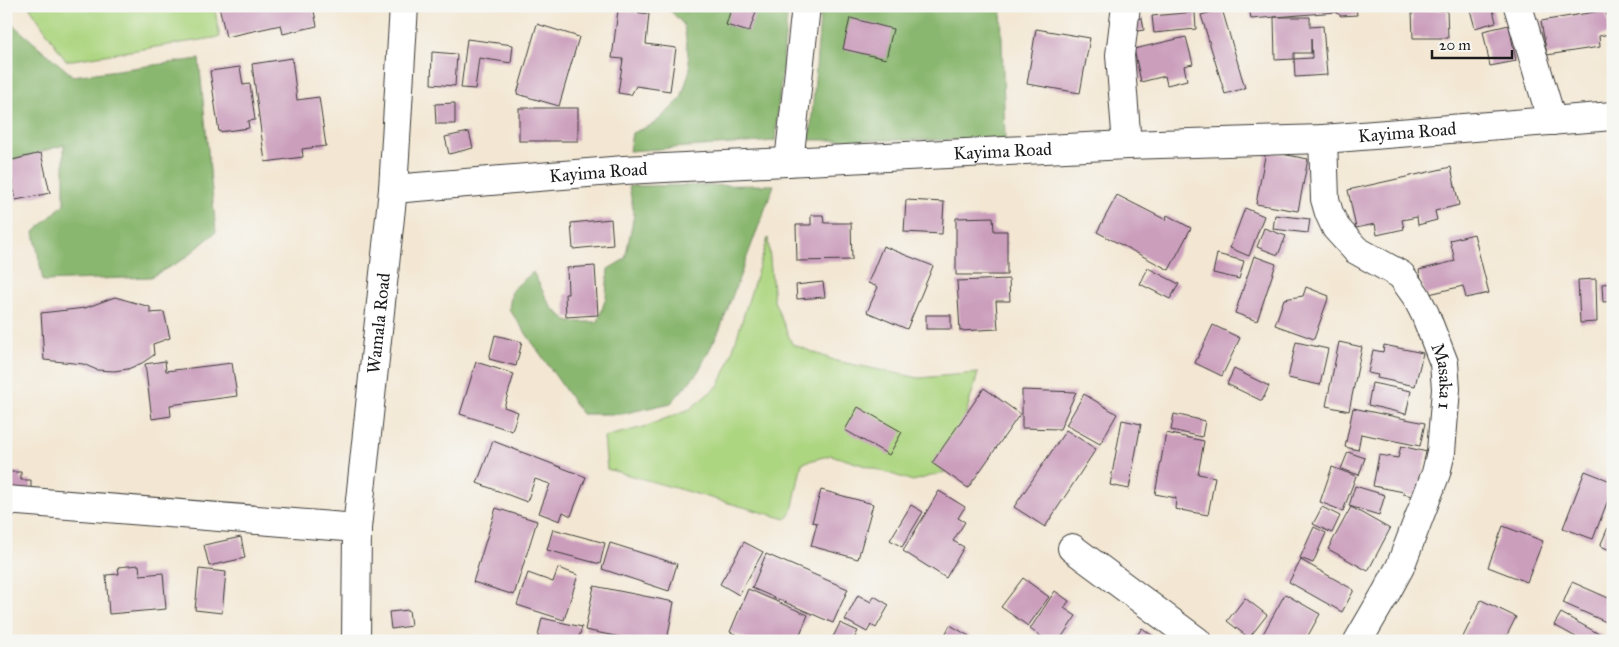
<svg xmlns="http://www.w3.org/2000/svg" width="1619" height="647" font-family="'IM FELL Great Primer',serif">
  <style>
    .green { fill: #add681; stroke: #64794e }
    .forest { fill: #8ab76f; stroke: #536a46 }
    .building { fill: #cb9ebc; fill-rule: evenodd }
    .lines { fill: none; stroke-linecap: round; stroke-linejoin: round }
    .minor-casing { stroke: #3c3a37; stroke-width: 30 }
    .minor { stroke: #fff; stroke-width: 28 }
    .labels { text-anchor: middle; stroke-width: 5; stroke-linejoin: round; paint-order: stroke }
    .street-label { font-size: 18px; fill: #1c1c1c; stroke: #f6f6f2 }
  </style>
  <rect width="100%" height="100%" fill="#f6f6f2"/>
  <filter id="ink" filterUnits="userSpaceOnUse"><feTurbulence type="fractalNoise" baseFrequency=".02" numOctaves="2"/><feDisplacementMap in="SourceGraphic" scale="10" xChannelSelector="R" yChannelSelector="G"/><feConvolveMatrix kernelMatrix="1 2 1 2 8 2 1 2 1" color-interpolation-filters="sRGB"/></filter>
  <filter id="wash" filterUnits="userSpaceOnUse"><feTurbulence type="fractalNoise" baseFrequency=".0096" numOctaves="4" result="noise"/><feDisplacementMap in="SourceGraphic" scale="20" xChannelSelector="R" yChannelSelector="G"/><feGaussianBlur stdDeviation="1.12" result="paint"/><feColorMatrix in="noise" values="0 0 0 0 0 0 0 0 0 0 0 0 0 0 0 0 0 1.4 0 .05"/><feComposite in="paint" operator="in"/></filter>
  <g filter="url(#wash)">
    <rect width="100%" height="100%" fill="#f3e7d3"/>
    <!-- green -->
    <g class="green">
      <polygon points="29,6 214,6 220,37 66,61"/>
      <polygon points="768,238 774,301 792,344 836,361 919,378 978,373 949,471 913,481 831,455 802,463 792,511 786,519 607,469 604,437 644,427 690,409 719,385 729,362"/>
    </g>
    <!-- forest -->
    <g class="forest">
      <polygon points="666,6 788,6 775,141 629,151 632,133 654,124 681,99 690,69 684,25"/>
      <polygon points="821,6 1001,6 1005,140 810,140"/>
      <polygon points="6,19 73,76 199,59 216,232 184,259 151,277 43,281 34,232 64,204 64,145 8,161 6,159"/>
      <polygon points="774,185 720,329 698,372 671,403 622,414 582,414 509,309 512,290 533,272 551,307 569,322 598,322 606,297 608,269 625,259 634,215 629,186"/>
    </g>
    <g id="blocks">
      <!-- building -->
      <g class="building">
        <polygon points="219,6 313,6 317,26 283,34 281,25 226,37"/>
        <polygon points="732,6 738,6 756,12 749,32 726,25"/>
        <polygon points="1249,6 1356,6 1357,15 1341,16 1336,12 1251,19"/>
        <polygon points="1469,6 1492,6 1496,22 1475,28"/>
        <polygon points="1222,9 1245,88 1225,94 1201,15"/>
        <polygon points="618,10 649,14 646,44 676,48 670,91 636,86 631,95 618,93 623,59 612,58"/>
        <polygon points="1447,10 1448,38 1413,38 1412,11"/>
        <polygon points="1606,10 1610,34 1599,36 1600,47 1547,55 1541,21"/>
        <polygon points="1195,12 1196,29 1154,33 1152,16"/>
        <path d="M1274,17H1310V27L1323,26L1327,75L1295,77L1294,59L1275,60ZM1311,38L1312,58L1294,59V53H1311Z"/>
        <polygon points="850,18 893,29 886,59 843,49"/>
        <polygon points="1142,18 1144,30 1131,32 1130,20"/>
        <polygon points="537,24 579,37 559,106 517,94"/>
        <polygon points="1509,25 1516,61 1490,66 1483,31"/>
        <polygon points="1036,29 1090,38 1080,93 1027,84"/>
        <polygon points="1186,37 1193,64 1184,66 1187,80 1167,85 1165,76 1141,82 1134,49"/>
        <polygon points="467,39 513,45 511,63 479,58 475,89 461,88"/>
        <polygon points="432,52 457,54 455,86 431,84"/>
        <polygon points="292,58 297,100 319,97 326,146 302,149 303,157 265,162 252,64"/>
        <polygon points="240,67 243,85 250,84 255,120 248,121 249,128 219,132 210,71"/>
        <polygon points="455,103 455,124 436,124 435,104"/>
        <rect x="519" y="108" width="59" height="33"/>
        <polygon points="469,132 473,148 449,154 445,137"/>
        <polygon points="1266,151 1308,159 1298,211 1256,204"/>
        <polygon points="41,153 50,193 16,200 8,161"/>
        <polygon points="1451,167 1459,205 1435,211 1437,220 1418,225 1417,217 1402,220 1404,229 1377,235 1375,224 1356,228 1348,190"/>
        <polygon points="1117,195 1166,220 1167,215 1191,228 1169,270 1097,232"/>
        <polygon points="906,200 944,202 942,234 904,232"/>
        <polygon points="1245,208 1264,216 1249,256 1230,248"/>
        <polygon points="811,215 823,215 824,223 851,223 852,260 797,261 796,225 811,225"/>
        <polygon points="1275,215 1310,219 1308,233 1273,229"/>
        <polygon points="993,217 994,231 1007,231 1007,275 956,275 956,218"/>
        <polygon points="611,219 613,245 573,249 571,223"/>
        <polygon points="1264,228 1286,236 1278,255 1257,247"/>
        <polygon points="1474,234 1489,293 1466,298 1463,286 1425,295 1419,270 1455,261 1450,240"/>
        <polygon points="883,246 933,266 907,329 867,312 878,287 868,283"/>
        <polygon points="1217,254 1244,261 1239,279 1213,273"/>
        <polygon points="1254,256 1276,264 1257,321 1235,313"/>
        <polygon points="595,266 598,315 566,317 565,294 568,294 567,268"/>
        <polygon points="1148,268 1179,284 1170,299 1140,284"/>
        <polygon points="1009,279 1010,301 996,301 998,329 960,331 957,281"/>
        <polygon points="1596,279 1597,322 1580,323 1578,280"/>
        <polygon points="823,282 825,297 797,299 796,285"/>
        <polygon points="1613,283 1613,301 1603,302 1602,284"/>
        <polygon points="1306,287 1329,296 1314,339 1275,325 1284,299 1303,296"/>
        <polygon points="115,297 150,307 150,313 164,312 170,338 153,344 154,355 142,363 128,369 114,371 97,370 83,364 44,360 41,313 85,308"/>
        <rect x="926" y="315" width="25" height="14"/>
        <polygon points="1213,325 1240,338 1222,376 1195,363"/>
        <polygon points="495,335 522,342 516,366 489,359"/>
        <polygon points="1296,342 1328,349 1320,385 1288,378"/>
        <polygon points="1339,342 1362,347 1349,411 1326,406"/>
        <polygon points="1384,345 1423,353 1415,386 1377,378 1378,375 1368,373 1373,350 1383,352"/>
        <polygon points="165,361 166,371 232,363 237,396 170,405 171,416 152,419 145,364"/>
        <polygon points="476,362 514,374 504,407 518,412 512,431 460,414"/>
        <polygon points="1234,369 1269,386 1262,401 1227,384"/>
        <polygon points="1372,383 1411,391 1406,414 1368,405"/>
        <polygon points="984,388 1020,414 968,488 932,463"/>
        <polygon points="1022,390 1076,392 1060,429 1022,428"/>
        <polygon points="1084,394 1117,414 1100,444 1066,425"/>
        <polygon points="858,407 902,432 889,455 845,430"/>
        <polygon points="1353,408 1425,423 1420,446 1361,434 1358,450 1345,447"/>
        <polygon points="1174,414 1205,421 1202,437 1171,430"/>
        <polygon points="1122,420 1141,424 1129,489 1110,485"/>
        <polygon points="1066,430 1096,449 1045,527 1014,507"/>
        <polygon points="1166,433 1204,441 1198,474 1215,477 1208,515 1175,509 1176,498 1155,494"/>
        <polygon points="493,441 586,477 571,516 563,512 560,521 539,513 550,484 535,479 527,502 477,483"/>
        <polygon points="1401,446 1427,452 1417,497 1403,494 1404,492 1373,486 1379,455 1398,458"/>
        <polygon points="1348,452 1365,458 1359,475 1341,469"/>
        <polygon points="1332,467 1356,476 1343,511 1320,502"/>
        <polygon points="1585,471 1613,482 1613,487 1593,539 1563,528"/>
        <polygon points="6,472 21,472 21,480 31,480 31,497 6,496"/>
        <polygon points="1355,486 1385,495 1379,515 1349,506"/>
        <polygon points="821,490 873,504 858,559 811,546 817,523 812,522"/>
        <polygon points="939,491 965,507 958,518 965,522 953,541 964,547 946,578 903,551"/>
        <polygon points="911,505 923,512 902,547 890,540"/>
        <polygon points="1322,507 1340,516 1332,533 1313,524"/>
        <polygon points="1351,507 1390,529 1368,571 1328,549"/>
        <polygon points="496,508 537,521 514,595 473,582"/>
        <polygon points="1613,516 1613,551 1600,546"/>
        <polygon points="1503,526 1543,541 1527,582 1488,567"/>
        <polygon points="1314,527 1326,533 1313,563 1300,558"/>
        <polygon points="553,529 605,543 600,564 547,550"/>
        <polygon points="241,537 245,558 209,566 204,545"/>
        <polygon points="744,542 763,552 739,595 720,584"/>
        <polygon points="610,543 677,564 669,591 602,569"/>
        <polygon points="766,554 848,589 833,623 752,588"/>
        <polygon points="1301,560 1354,590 1342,612 1289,582"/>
        <polygon points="139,565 140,575 163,573 166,609 109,614 106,575 119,574 118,567"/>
        <polygon points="558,568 578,575 564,620 517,605 528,573 553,582"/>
        <polygon points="199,569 226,572 222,613 195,610"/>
        <polygon points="1023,578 1049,597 1028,626 1001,607"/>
        <polygon points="1572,582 1613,600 1613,625 1563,603"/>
        <polygon points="594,586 674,602 667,641 640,641 585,630"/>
        <polygon points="748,589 808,615 797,641 752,641 730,632"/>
        <polygon points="1055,591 1069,601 1064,608 1076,616 1059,641 1048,641 1030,629"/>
        <polygon points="1285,594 1320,614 1305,641 1259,641"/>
        <polygon points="858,595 871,602 874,596 889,605 876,628 871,625 867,632 845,620"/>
        <polygon points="1245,598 1267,615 1249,638 1227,621"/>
        <polygon points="1481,600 1516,617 1504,641 1461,641"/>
        <polygon points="409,610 411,626 391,629 389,612"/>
        <polygon points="1561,613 1612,641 1583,641 1554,625"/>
        <polygon points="542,618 582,627 578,641 537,641"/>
        <polygon points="840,623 858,631 853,641 831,641"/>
        <polygon points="950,625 969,636 966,641 942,641"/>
        <polygon points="1142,628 1160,641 1133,641"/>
      </g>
    </g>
  </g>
  <g filter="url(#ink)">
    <use href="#blocks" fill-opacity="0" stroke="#3c3a37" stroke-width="1"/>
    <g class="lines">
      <defs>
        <g id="minor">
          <polyline points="1126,6 1120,55 1127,145"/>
          <polyline points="1518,6 1552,121"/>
          <path id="s1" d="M1323,139L1325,199L1329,213L1336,228L1356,250L1401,275L1416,296L1425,314L1444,363L1446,389L1441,452L1436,473L1400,567L1387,591L1358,641"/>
          <polyline points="789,162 806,6"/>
          <path id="s2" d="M393,189L624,170L1127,145L1323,139L1613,116"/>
          <polyline points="6,500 357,528"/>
          <polyline points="1072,548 1197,641"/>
          <path id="s3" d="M356,641L357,528L393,189L404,6"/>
        </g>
      </defs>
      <!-- minor casing -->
      <use href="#minor" class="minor-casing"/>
      <!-- minor -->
      <use href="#minor" class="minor"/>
    </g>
  </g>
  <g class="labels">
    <!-- street labels -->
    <g class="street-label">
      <text dy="6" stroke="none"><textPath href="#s2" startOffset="1016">Kayima Road</textPath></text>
      <text dy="6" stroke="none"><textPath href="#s2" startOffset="611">Kayima Road</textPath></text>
      <text dy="6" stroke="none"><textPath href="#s2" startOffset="206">Kayima Road</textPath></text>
      <text dy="6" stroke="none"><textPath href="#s3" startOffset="319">Wamala Road</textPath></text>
      <text dy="6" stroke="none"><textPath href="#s1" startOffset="284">Masaka 1</textPath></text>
    </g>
  </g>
  <!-- margin -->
  <rect width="1619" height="647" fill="none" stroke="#f6f6f2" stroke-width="25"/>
  <!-- scale -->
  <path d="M1432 50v8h80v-8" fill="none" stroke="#1c1c1c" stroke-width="2.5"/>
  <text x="1439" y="50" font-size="15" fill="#1c1c1c" stroke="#f6f6f2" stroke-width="4" paint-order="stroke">20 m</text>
</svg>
